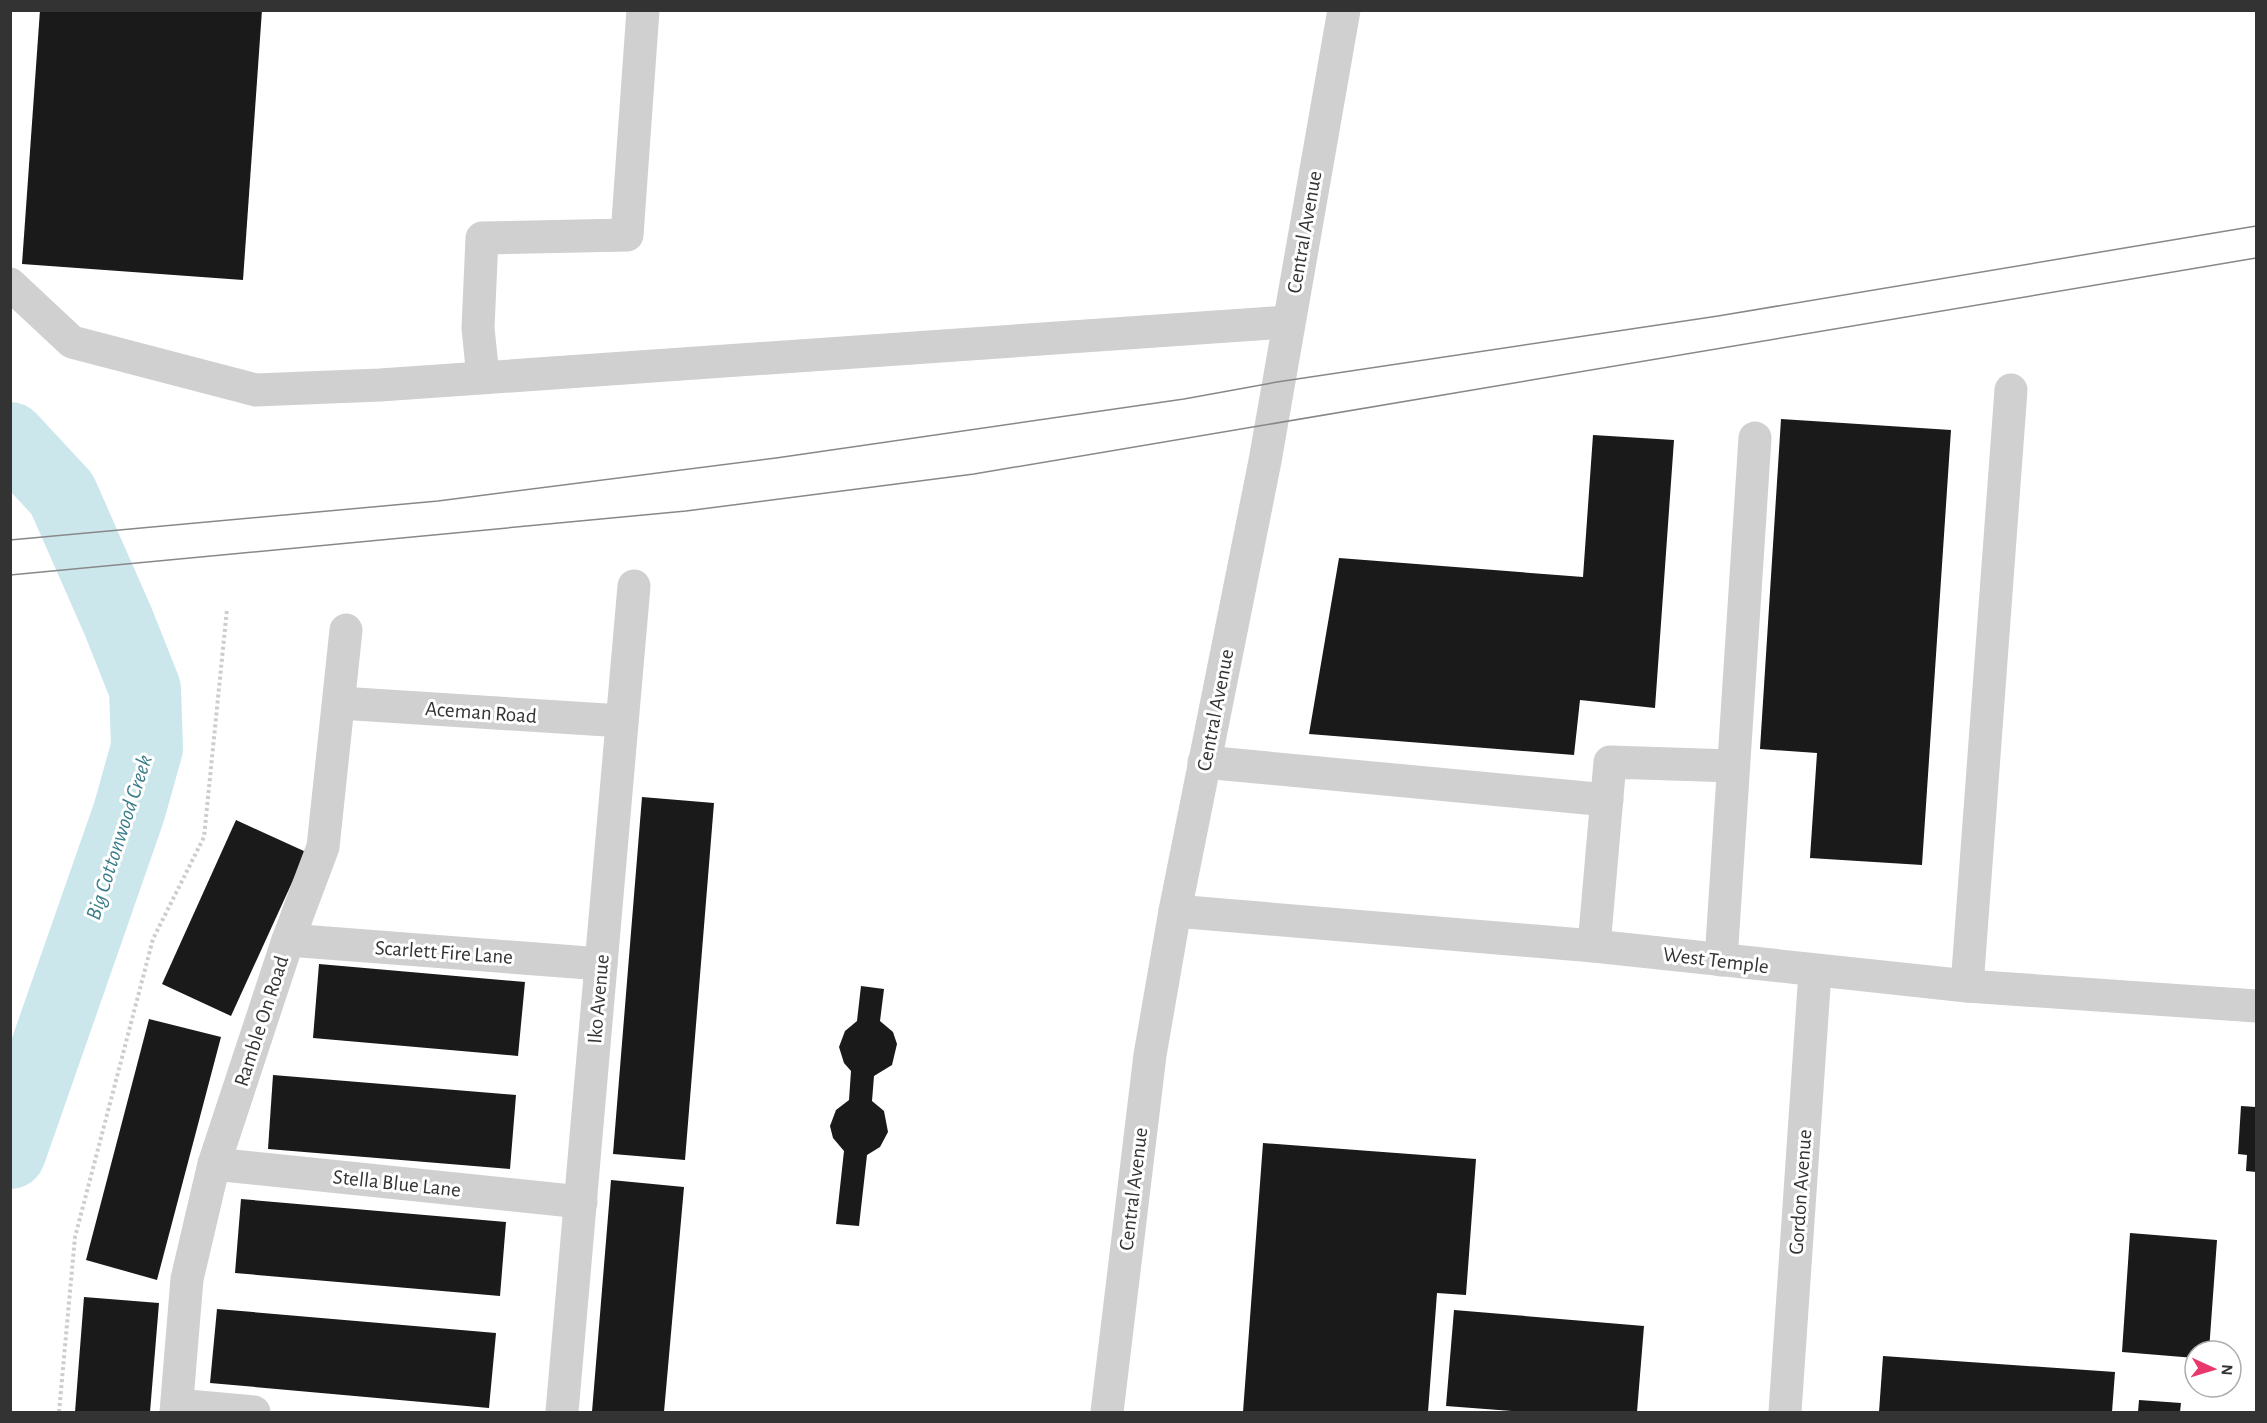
<svg xmlns="http://www.w3.org/2000/svg" width="2267" height="1423" font-family="'Alegreya Sans',sans-serif">
  <style>
    .lines { fill: none; stroke-linecap: round; stroke-linejoin: round }
    .river { stroke: #cbe7ec; stroke-width: 72 }
    .building { fill: #1a1a1a }
    .path { stroke: #cdcdcd; stroke-width: 4; stroke-dasharray: 3 3; stroke-linecap: butt }
    .minor { stroke: #d0d0d0; stroke-width: 33 }
    .tram { stroke: #888; stroke-width: 1.5 }
    .labels { text-anchor: middle; stroke-width: 6; stroke-linejoin: round; paint-order: stroke }
    .street-label { font-size: 21px; fill: #333; stroke: #fff }
    .water-label { font-size: 22px; font-style: italic; fill: #3a7d8a; stroke: #fff }
  </style>
  <rect width="100%" height="100%" fill="#fff"/>
  <g class="lines">
    <!-- river -->
    <polyline class="river" points="10,438 62,494 118,621 145,689 147,748 129,812 10,1153"/>
  </g>
  <!-- building -->
  <g class="building">
    <polygon points="40,10 262,10 243,280 22,264"/>
    <polygon points="1781,419 1951,430 1922,865 1810,858 1817,753 1760,749"/>
    <polygon points="1593,435 1674,440 1655,708 1580,700 1574,755 1309,734 1339,558 1583,577"/>
    <polygon points="642,797 714,803 685,1160 613,1154"/>
    <polygon points="236,820 306,852 231,1016 162,984"/>
    <polygon points="319,964 525,982 518,1056 313,1038"/>
    <polygon points="861,986 884,989 880,1021 893,1032 897,1044 892,1065 874,1076 872,1101 884,1111 888,1132 880,1147 867,1155 859,1226 836,1224 844,1151 833,1138 830,1126 836,1110 849,1100 851,1071 844,1063 839,1047 845,1031 857,1021"/>
    <polygon points="149,1019 221,1037 157,1280 86,1260"/>
    <polygon points="273,1075 516,1095 510,1169 268,1149"/>
    <polygon points="2241,1106 2256,1107 2256,1172 2246,1171 2247,1155 2238,1154"/>
    <polygon points="1263,1143 1476,1159 1466,1295 1437,1293 1428,1412 1243,1412"/>
    <polygon points="611,1180 684,1187 664,1412 592,1412"/>
    <polygon points="241,1199 506,1222 500,1296 235,1273"/>
    <polygon points="2130,1233 2217,1240 2209,1351 2195,1351 2195,1358 2122,1352"/>
    <polygon points="84,1297 159,1303 150,1412 75,1412"/>
    <polygon points="217,1309 496,1333 489,1408 210,1383"/>
    <polygon points="1454,1310 1644,1326 1637,1412 1525,1412 1446,1406"/>
    <polygon points="1883,1356 2115,1372 2112,1412 1879,1412"/>
    <polygon points="2139,1400 2181,1403 2180,1412 2138,1412"/>
  </g>
  <g class="lines">
    <!-- path -->
    <polyline class="path" points="59,1412 75,1237 153,939 204,837 227,609"/>
    <!-- minor -->
    <g class="minor">
      <polyline points="10,284 72,342 256,390 380,385 1287,322"/>
      <polyline points="483,377 478,328 482,238 627,235 643,10"/>
      <polyline points="340,703 622,721"/>
      <polyline points="1204,762 1607,800"/>
      <polyline points="1175,911 1594,946 1967,986 2256,1006"/>
      <polyline points="288,940 601,964"/>
      <polyline points="1594,946 1610,762 1733,766"/>
      <polyline points="1721,960 1755,438"/>
      <polyline points="1967,986 2011,390"/>
      <polyline points="214,1164 581,1202"/>
      <polyline points="177,1405 254,1412"/>
      <polyline points="176,1412 187,1279 214,1164 288,940 323,847 346,630"/>
      <polyline points="562,1412 634,586"/>
      <polyline points="1107,1412 1150,1055 1175,911 1265,461 1344,10"/>
      <polyline points="1785,1412 1815,972"/>
    </g>
    <!-- tram -->
    <g class="tram">
      <polyline points="10,540 438,501 776,458 1184,399 1277,382 1718,316 2256,226"/>
      <polyline points="10,575 686,511 974,474 2256,258"/>
    </g>
  </g>
  <g class="labels">
    <!-- street labels -->
    <g class="street-label">
      <text transform="translate(1304 232) rotate(-80)" y="7">Central Avenue</text>
      <text transform="translate(1215 710) rotate(-79)" y="7">Central Avenue</text>
      <text transform="translate(481 712) rotate(4)" y="7">Aceman Road</text>
      <text transform="translate(444 952) rotate(4)" y="7">Scarlett Fire Lane</text>
      <text transform="translate(1716 960) rotate(7)" y="7">West Temple</text>
      <text transform="translate(598 999) rotate(-85)" y="7">Iko Avenue</text>
      <text transform="translate(261 1021) rotate(-72)" y="7">Ramble On Road</text>
      <text transform="translate(397 1183) rotate(6)" y="7">Stella Blue Lane</text>
      <text transform="translate(1133 1189) rotate(-83)" y="7">Central Avenue</text>
      <text transform="translate(1800 1192) rotate(-86)" y="7">Gordon Avenue</text>
    </g>
    <!-- water labels -->
    <g class="water-label">
      <text transform="translate(118 837) rotate(-72)" y="8">Big Cottonwood Creek</text>
    </g>
  </g>
  <!-- border -->
  <rect width="2267" height="1423" fill="none" stroke="#333333" stroke-width="24"/>
  <!-- north arrow -->
  <g transform="translate(2213 1369) rotate(94)"><circle r="28" fill="#ffffff" stroke="#adadad" stroke-width="1.5"/>
  <path d="M0-4.5L10 22L0 15L-10 22Z" fill="#e8376b"/>
  <text y="-9" font-size="16" font-weight="bold" text-anchor="middle" fill="#333333">N</text>
  </g>
</svg>
